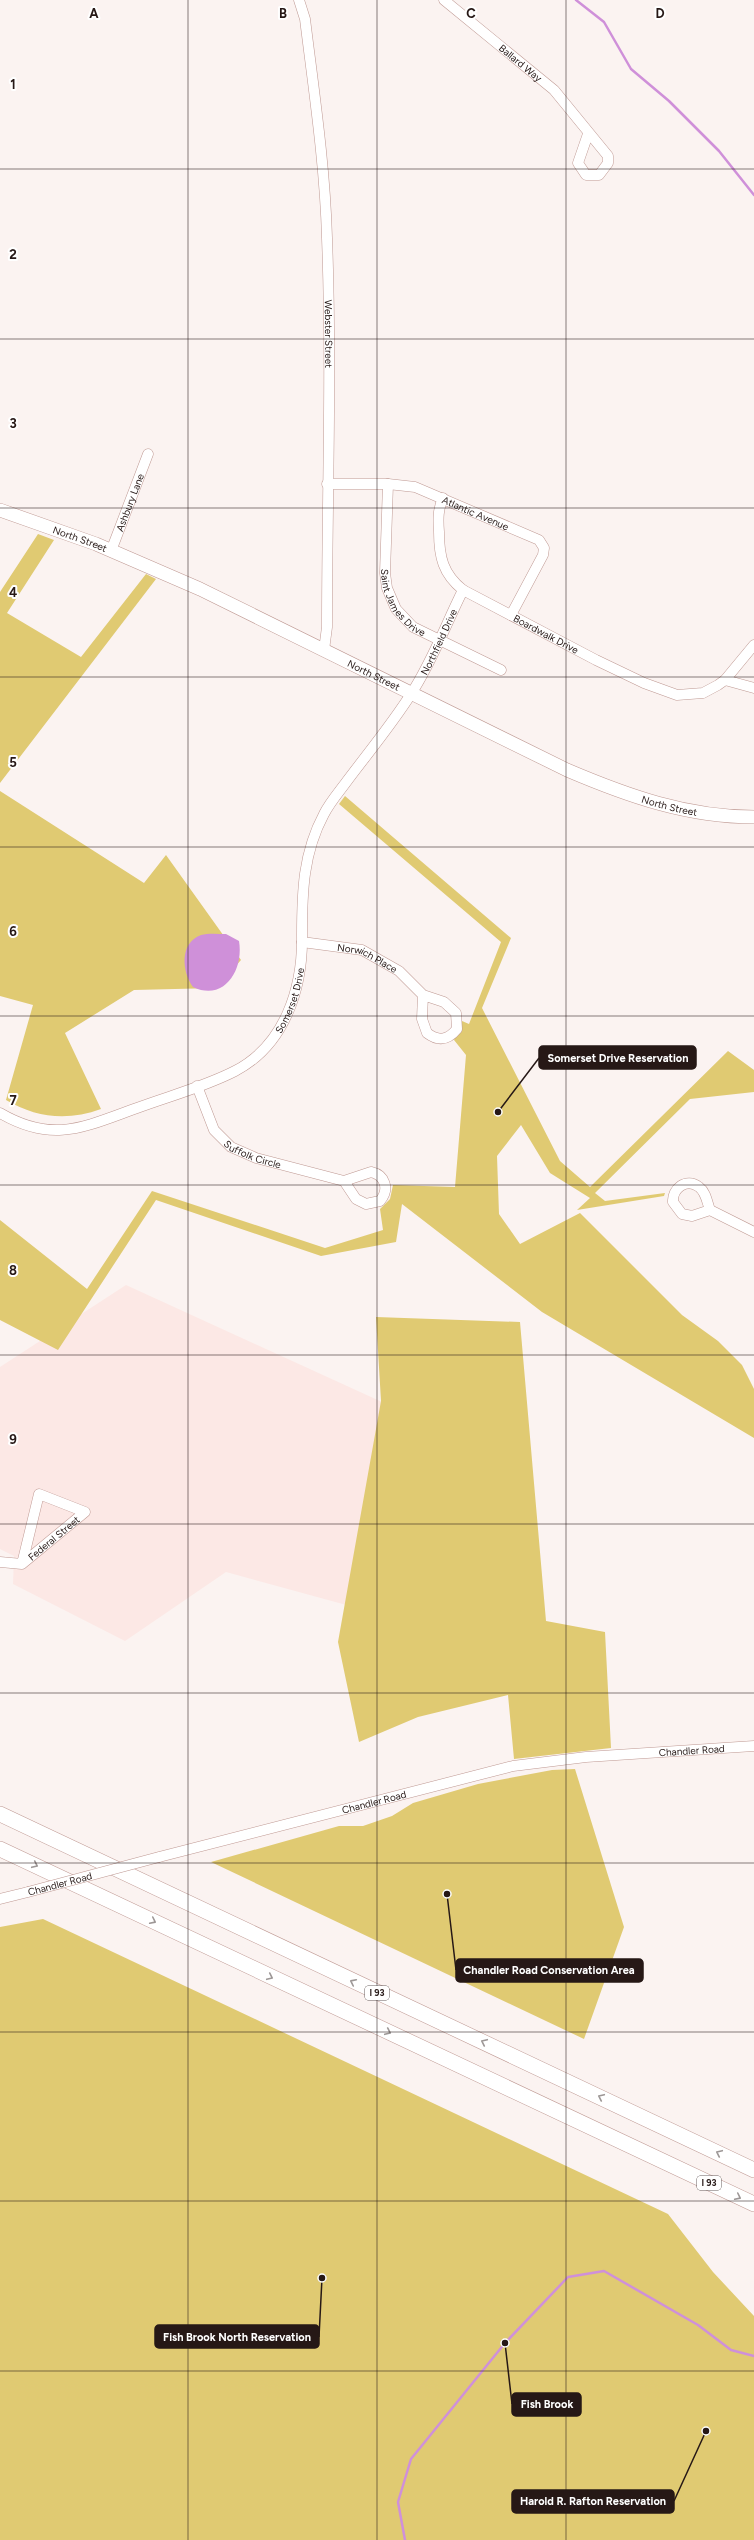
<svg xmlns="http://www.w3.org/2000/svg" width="754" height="2540" font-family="Figtree,sans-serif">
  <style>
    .built { fill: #fce8e5 }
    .green { fill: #e0ca72 }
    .water { fill: #cf90d9 }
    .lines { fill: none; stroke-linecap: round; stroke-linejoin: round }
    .stream { stroke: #cf90d9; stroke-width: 2.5 }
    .minor-casing { stroke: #bf9993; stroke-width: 11 }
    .major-casing { stroke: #bf9993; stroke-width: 14 }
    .highway-casing { stroke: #bf9993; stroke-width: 16 }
    .minor { stroke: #fff; stroke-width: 10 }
    .major { stroke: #fff; stroke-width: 13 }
    .highway { stroke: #fff; stroke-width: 15 }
    .minor-bridge-casing { stroke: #bf9993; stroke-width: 11; stroke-linecap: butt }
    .minor-bridge { stroke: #fff; stroke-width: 10 }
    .oneway { stroke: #9d9796 }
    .grid { fill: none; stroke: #261816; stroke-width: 1; stroke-opacity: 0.55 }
    .labels { text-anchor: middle; stroke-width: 4; stroke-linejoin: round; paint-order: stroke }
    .shield { fill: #fff; stroke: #675d5c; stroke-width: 1 }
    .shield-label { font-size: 9px; font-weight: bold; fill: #261816 }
    .street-label { font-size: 10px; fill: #261816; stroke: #fff }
    .grid-label { font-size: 13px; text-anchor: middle; font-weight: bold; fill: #261816; stroke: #fff; stroke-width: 4; stroke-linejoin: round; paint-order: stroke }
    .leader { fill: none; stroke: #261816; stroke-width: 1.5 }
    .callout-dot { fill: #261816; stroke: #fff; stroke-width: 1.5 }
    .callout { fill: #261816; stroke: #261816; stroke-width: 1.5 }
    .callout-label { font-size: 11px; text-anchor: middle; font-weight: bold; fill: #fff }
  </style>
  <rect width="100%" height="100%" fill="#fbf3f1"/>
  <!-- built -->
  <polygon class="built" points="126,1285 382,1402 350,1606 226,1572 125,1641 13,1584 14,1556 0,1549 0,1367"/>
  <!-- green -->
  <g class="green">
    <polygon points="38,534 54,540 7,613 81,657 146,574 156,579 0,783 0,592"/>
    <path d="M0,791L144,883L166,855L241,960L216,988L134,990L65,1033L101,1109C68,1121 36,1118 6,1100L33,1005L0,996Z"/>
    <polygon points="345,796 511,938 482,1008 560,1161 590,1187 728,1051 754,1070 754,1092 690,1099 595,1193 605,1201 665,1193 664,1196 577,1210 590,1198 550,1173 521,1125 497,1156 499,1214 520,1244 580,1213 682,1315 718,1341 742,1365 754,1389 754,1438 542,1312 402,1204 396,1242 321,1256 156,1200 58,1350 0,1320 0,1220 87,1289 152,1191 325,1248 383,1230 380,1209 390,1199 393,1185 455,1187 466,1055 454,1040 462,1021 469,1024 501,942 339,804"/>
    <polygon points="376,1317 520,1322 546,1621 605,1632 611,1748 514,1759 508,1695 418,1717 359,1742 338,1642 381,1401"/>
    <polygon points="575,1769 624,1927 584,2039 211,1862 339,1826 363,1826 392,1816 413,1803 478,1784 552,1770"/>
    <polygon points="43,1919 668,2214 713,2272 754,2316 754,2540 0,2540 0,1927"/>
  </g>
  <!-- water -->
  <path class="water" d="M226,934L239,941C244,970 224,1002 193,987C182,972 179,943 201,935C208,933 218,934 226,934Z"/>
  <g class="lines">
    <!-- stream -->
    <g class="stream">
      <polyline points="576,0 604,22 631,69 669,101 719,151 754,195"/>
      <polyline points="405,2540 398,2502 411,2459 505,2343 568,2277 604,2271 698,2325 731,2350 754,2356"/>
    </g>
    <defs>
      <g id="minor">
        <path id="s1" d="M299,0L305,19C314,92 325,165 327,238C332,368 327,498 327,627L324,650"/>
        <path id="s2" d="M444,0L554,90L608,156V163L599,175H586L578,163L588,134"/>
        <path id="s3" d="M327,484H388L415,487L539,540L544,548L543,555L511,615"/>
        <path id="s4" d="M388,484L385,573L387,588L396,609L413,627L501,670"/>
        <path id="s5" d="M443,498C438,509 438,519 439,532C439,557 443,574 463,590L596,660L644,683L677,695L703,693L718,685L725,680L754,645"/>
        <path id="s6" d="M111,551L148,454"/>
        <polyline points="725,680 754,688"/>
        <path id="s7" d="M302,942L362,950L399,971L423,995L422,1019L427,1033C439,1042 448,1040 457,1029L456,1013L444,1002L423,995"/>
        <path id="s8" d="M197,1086L214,1130L231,1147L256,1158L344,1181L356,1199L366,1204L380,1201C390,1189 385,1175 371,1172L344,1181"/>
        <path id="s9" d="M0,1113C53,1144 84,1127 137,1108C169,1096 204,1087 235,1071C285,1045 303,988 302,935C302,892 303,853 324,814C330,802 339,792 347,781C368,753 392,724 411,694C432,662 446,624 463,590"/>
        <path d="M710,1210C707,1202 706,1192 699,1187C686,1177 672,1189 673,1202L682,1214L692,1216L710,1210L754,1232"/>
        <path id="s10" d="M0,1562L22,1564L85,1512L39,1494L22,1564"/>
        <path id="s11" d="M159,1857L513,1766L586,1757L754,1746"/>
        <polyline points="0,1899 28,1892"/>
      </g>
      <g id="major">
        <path id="s12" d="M0,510L96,544L200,589L567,770C628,796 687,817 754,817"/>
      </g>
      <g id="highway">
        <polyline points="0,1814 754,2170"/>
        <polyline points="0,1849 754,2204"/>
      </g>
    </defs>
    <!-- minor casing -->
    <use href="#minor" class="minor-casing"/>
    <!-- major casing -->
    <use href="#major" class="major-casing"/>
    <!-- highway casing -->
    <use href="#highway" class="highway-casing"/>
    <!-- minor -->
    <use href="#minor" class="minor"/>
    <!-- major -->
    <use href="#major" class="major"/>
    <!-- highway -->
    <use href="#highway" class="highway"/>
    <defs>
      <g id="minor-bridge">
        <path id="s13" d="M28,1892L159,1857"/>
      </g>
    </defs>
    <!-- minor-bridge casing -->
    <use href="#minor-bridge" class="minor-bridge-casing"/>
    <!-- minor-bridge -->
    <use href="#minor-bridge" class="minor-bridge"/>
  </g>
  <!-- one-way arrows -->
  <defs><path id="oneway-chevron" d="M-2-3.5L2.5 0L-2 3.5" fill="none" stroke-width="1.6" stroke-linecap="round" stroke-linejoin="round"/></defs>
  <g class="oneway">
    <use href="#oneway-chevron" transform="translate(35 1865) rotate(25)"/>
    <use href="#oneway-chevron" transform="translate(153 1921) rotate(26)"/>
    <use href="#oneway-chevron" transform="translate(270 1977) rotate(25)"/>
    <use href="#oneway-chevron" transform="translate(353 1982) rotate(-154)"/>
    <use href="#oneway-chevron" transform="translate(388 2032) rotate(25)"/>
    <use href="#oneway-chevron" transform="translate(484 2042) rotate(-155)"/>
    <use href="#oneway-chevron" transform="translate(601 2097) rotate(-155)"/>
    <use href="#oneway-chevron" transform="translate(719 2153) rotate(-155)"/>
    <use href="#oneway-chevron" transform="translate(738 2197) rotate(26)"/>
  </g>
  <!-- grid -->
  <path class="grid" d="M188,0V2540M377,0V2540M566,0V2540M0,169H754M0,339H754M0,508H754M0,677H754M0,847H754M0,1016H754M0,1185H754M0,1355H754M0,1524H754M0,1693H754M0,1863H754M0,2032H754M0,2201H754M0,2371H754"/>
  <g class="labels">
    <!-- shield labels -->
    <g class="shield">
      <rect x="365" y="1986" width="24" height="14" rx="3"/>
      <rect x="697" y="2176" width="24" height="14" rx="3"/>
    </g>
    <g class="shield-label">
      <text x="377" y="1996">I 93</text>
      <text x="709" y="2186">I 93</text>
    </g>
    <!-- street labels -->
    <g class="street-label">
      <text dy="4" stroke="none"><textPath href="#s2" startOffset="99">Ballard Way</textPath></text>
      <text dy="4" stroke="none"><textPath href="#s1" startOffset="336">Webster Street</textPath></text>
      <text dy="4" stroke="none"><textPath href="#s6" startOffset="52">Ashbury Lane</textPath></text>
      <text dy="4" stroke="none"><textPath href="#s3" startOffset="154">Atlantic Avenue</textPath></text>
      <text dy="4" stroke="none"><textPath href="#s12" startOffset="85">North Street</textPath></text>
      <text dy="4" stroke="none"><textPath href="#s4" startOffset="125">Saint James Drive</textPath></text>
      <text dy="4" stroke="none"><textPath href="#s5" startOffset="194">Boardwalk Drive</textPath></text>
      <text dy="4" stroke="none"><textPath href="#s9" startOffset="740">Northfield Drive</textPath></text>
      <text dy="4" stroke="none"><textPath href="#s12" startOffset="409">North Street</textPath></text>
      <text dy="4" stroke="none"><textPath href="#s12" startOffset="733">North Street</textPath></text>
      <text dy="4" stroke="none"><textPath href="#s7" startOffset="68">Norwich Place</textPath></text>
      <text dy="4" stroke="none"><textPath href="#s9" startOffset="341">Somerset Drive</textPath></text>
      <text dy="4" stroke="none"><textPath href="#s8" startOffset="94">Suffolk Circle</textPath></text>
      <text dy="4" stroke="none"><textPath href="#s10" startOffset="63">Federal Street</textPath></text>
      <text dy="4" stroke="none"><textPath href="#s11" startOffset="545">Chandler Road</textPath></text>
      <text dy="4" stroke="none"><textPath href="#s11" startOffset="222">Chandler Road</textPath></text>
      <text dy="4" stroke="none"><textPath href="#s13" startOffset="33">Chandler Road</textPath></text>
    </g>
  </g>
  <g class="grid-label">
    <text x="94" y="18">A</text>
    <text x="283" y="18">B</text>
    <text x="471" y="18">C</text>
    <text x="660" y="18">D</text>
    <text x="13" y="89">1</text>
    <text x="13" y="259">2</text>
    <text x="13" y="428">3</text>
    <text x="13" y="597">4</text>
    <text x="13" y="767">5</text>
    <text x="13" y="936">6</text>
    <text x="13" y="1105">7</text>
    <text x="13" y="1275">8</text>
    <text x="13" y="1444">9</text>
  </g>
  <!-- callouts -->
  <path class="leader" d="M498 1112L539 1058M447 1894L456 1970M322 2278L319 2337M505 2343L512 2404M706 2431L674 2501"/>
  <g class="callout-dot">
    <circle cx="498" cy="1112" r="4"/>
    <circle cx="447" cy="1894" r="4"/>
    <circle cx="322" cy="2278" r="4"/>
    <circle cx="505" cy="2343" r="4"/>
    <circle cx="706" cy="2431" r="4"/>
  </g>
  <g class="callout">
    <rect x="539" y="1046" width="157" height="23" rx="4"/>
    <rect x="456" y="1959" width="187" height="23" rx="4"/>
    <rect x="155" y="2325" width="164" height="23" rx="4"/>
    <rect x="512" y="2393" width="69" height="23" rx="4"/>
    <rect x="512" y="2490" width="162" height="23" rx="4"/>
  </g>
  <g class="callout-label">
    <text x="618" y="1062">Somerset Drive Reservation</text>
    <text x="549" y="1974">Chandler Road Conservation Area</text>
    <text x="237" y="2341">Fish Brook North Reservation</text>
    <text x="547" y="2408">Fish Brook</text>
    <text x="593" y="2505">Harold R. Rafton Reservation</text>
  </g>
</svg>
